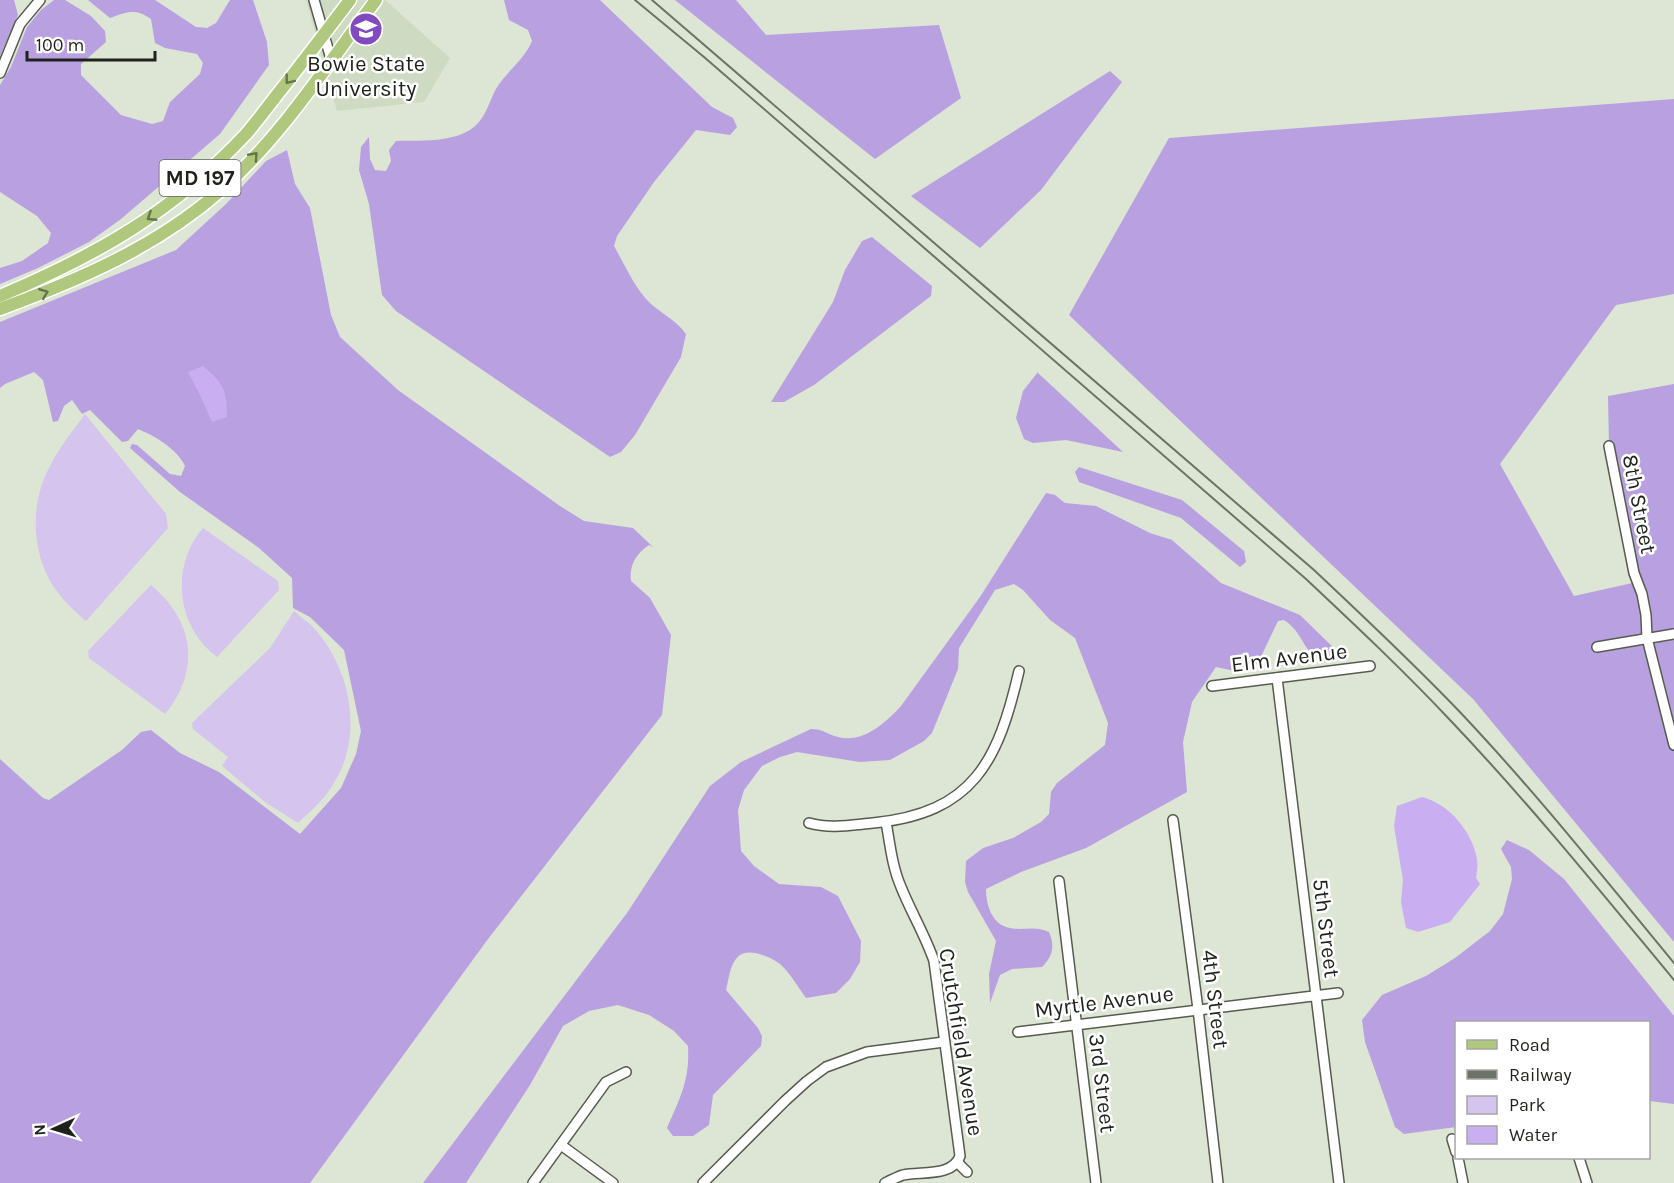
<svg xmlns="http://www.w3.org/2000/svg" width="1674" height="1183" font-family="Karla,sans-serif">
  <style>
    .built { fill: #cfdac2 }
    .green { fill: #d4c4ee }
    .forest { fill: #b9a0e1 }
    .water { fill: #c9aff1 }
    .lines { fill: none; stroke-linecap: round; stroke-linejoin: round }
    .minor-casing { stroke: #565c4e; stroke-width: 12 }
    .major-casing { stroke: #fff; stroke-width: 15 }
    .minor { stroke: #fff; stroke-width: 9 }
    .major { stroke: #afc87d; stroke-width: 12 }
    .rail { stroke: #6d7267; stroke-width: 2 }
    .oneway { stroke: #67754c }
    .labels { text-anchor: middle; stroke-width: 5; stroke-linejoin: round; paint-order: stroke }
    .shield { fill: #fff; stroke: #626460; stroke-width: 1.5 }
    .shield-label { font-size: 21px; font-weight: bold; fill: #1f221c }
    .poi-label { font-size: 22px; fill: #1f221c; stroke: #fff }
    .street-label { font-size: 22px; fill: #1f221c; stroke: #fff }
  </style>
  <rect width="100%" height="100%" fill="#dde5d4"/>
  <!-- built -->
  <polygon class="built" points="306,0 385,0 450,58 424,102 337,111"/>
  <!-- green -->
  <g class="green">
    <path d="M85,414L166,514L168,528L86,621C74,611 63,600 54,587C31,552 30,504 49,468C58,449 73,431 85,414Z"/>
    <path d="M203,528L278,581L279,590L217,657C176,627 170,566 203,528Z"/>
    <path d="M151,585C194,621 201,670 165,714L89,658L88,651Z"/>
    <path d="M294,611C300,616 306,621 312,626C350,666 364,733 335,781C326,798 312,810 298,823L265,802L222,766L228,757L193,729L192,723L270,648Z"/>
  </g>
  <!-- forest -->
  <g class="forest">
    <polygon points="0,0 14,0 18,15 0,56"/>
    <path d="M54,0H65L91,16L105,31L106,42L81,64V75L121,115L152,124L163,121L170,102L200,74L203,63L197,54L165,48L155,43L151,19C135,8 127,12 110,18L88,0H155L196,27L207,28L216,23L230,0H253L267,42L269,65L220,134L121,219L89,242L38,268L0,284V268L22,261L48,243L51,233L37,216L0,192V85L11,67L27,27L41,10Z"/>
    <path d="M504,0H600L712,107L733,118L737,127L730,135L696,130L654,182L617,236L614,246C625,265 634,287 650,303C662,314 676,320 686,334L681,357L635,435L621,452L610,457L396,311L382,295L369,204L359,170L361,147L369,137L370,159L375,170L386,171L391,161L389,150L396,141C424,140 465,144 482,118C488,109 491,98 496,89C507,71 524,60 532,41L528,30L509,20Z"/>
    <polygon points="675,0 736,0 766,35 939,25 961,98 875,159"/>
    <polygon points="1110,71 1122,82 1041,190 980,248 911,196"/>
    <polygon points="1674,99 1674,294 1616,305 1500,464 1574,596 1637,582 1609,446 1608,396 1674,384 1674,942 1473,699 1069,315 1169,138"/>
    <path d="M287,150L295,184L310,208L331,315L340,337L398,390L560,506L584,521L633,528L653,547L649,545C636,554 629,565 631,581L650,598L671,635L662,715L488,939L310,1183H0V759L43,798L49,800L122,750L141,732L151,730L180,753L219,772L300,834L341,788L356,754L361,731L344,650L310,617L293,608L292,578L259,548L180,492L130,448L132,444L137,445L170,474L181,476L185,466C177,449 155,436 138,429L128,441L122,442L90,410L82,414L72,400L64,406L58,421L53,422L43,380L34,372L5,384L0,388V322L176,250L226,204L266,161Z"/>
    <polygon points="872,237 932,286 931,296 814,385 784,402 771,402 833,302 845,270 862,241"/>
    <polygon points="1038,372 1038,373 1123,452 1066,440 1033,443 1024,439 1016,418 1023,391"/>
    <polygon points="1079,467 1182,500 1244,551 1246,562 1240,567 1181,518 1079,482 1075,472"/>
    <path d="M1046,493L1055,495L1065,503L1096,506L1150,533L1172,540L1221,583L1300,615L1343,657C1297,662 1311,638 1284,620L1278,621L1258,663L1239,672L1216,667L1192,702L1183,742L1187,792L1086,848L1021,872L986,889C986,905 992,925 1010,928C1024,931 1034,925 1049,932C1055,946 1053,956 1042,967L1012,969L1000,975L990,1003L989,974L996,941L968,892L965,882L966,861L983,848L1013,838L1041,822L1049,814L1051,792L1057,783L1105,745L1108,723L1075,638L1050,620L1023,590L1014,584L995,590L959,648L958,669L932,733L924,741L890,760L860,762L797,752L780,757L762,766L744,790L738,810L741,851L754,866L779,884L821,887L838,896L861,941L860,962L850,979L836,993L806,998C798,987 790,973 780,964C771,957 750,948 740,955C730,962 729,979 726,990L758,1028L762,1036L761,1046L713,1095L709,1125L693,1136H673L667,1128C680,1098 690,1080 688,1046L674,1031L649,1015L618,1005L589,1011L563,1026L530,1085L466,1183H423L627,913L710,786L741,762L811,729C824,729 826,734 838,737C863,744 886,722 901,706L980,597Z"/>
    <polygon points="1507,840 1529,850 1564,879 1674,1016 1674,1104 1649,1101 1648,1022 1456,1022 1456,1127 1404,1134 1395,1127 1365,1042 1362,1020 1382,995 1426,976 1455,958 1490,931 1503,914 1512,879 1511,867 1501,849"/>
  </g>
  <!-- water -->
  <g class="water">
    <path d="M203,366C224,384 227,390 227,417L212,422L200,395L188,372Z"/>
    <path d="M1422,797C1449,804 1472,831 1477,859C1478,865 1477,872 1476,878L1480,884L1450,922L1418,932L1406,928L1401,902L1403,880L1394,826L1397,806Z"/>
  </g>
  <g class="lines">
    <defs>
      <g id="minor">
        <polyline points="314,0 331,59"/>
        <polyline points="0,73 20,24 40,0"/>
        <polyline points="1609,446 1634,573 1642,594 1646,615 1647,638 1674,745"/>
        <polyline points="1597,647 1674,634"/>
        <polyline points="1277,678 1339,1183"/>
        <polyline points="1212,686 1370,666"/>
        <polyline points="1173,820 1198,1009 1218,1183"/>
        <path d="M809,823C830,829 851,825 873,823C974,813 998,761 1019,671"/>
        <polyline points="1059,881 1096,1183"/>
        <polyline points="1018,1032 1338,993"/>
        <polyline points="1452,1139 1456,1152"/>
        <polyline points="561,1145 613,1183"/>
        <polyline points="1458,1158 1463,1183"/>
        <polyline points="1579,1158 1587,1183"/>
        <polyline points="958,1163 967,1172"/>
        <polyline points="533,1183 606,1082 626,1072"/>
        <polyline points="703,1183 785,1101 807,1081 826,1067 867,1052 944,1042"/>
        <path d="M885,1183C891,1180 897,1177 903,1175C921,1171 953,1177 960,1156L934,961C925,935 911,912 901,887C892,866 890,844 886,822"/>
      </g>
      <g id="major">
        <path d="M0,296C97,255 173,212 246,134C258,120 269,105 280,91C304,61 327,30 350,0"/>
        <path d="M0,309C79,280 156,247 220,191C281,137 327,65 376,0"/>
      </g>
    </defs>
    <!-- minor casing -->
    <use href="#minor" class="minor-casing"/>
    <!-- major casing -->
    <use href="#major" class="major-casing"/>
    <!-- minor -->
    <use href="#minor" class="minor"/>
    <!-- major -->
    <use href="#major" class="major"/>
    <!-- rail -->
    <g class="rail">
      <path d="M635,0L704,57L1306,579C1355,625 1404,671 1450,720C1529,803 1601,892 1674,980"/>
      <path d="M652,0L1314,570C1363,616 1412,662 1458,710C1534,790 1603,877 1674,963"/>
    </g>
  </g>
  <!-- one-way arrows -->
  <defs><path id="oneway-chevron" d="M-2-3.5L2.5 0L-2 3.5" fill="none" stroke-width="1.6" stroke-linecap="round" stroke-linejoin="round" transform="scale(1.5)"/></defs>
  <g class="oneway">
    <use href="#oneway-chevron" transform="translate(289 80) rotate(128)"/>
    <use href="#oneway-chevron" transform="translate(254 156) rotate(-48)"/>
    <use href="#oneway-chevron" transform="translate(151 217) rotate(147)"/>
    <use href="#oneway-chevron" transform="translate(44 293) rotate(-22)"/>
  </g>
  <!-- icons -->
  <defs>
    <symbol id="university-disc" viewBox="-11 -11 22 22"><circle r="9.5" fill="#814ac1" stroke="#fff"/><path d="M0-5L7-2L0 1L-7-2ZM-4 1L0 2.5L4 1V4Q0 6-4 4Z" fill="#fff"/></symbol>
  </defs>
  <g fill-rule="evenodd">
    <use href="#university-disc" x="347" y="10" width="38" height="38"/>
  </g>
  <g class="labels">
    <!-- shield labels -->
    <rect class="shield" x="159.5" y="160" width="81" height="36" rx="4.5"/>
    <g class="shield-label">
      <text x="200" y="185">MD 197</text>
    </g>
    <!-- poi labels -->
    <g class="poi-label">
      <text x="366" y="71">Bowie State<tspan x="366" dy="25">University</tspan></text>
    </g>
    <!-- street labels -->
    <g class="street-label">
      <text transform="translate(1640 504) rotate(79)" y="8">8th Street</text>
      <text transform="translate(1289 657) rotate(-7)" y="8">Elm Avenue</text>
      <text transform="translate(1327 928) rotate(83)" y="8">5th Street</text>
      <text transform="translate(1216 999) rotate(83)" y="8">4th Street</text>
      <text transform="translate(1104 1001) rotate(-7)" y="8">Myrtle Avenue</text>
      <text transform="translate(962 1042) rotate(81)" y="8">Crutchfield Avenue</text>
      <text transform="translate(1103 1083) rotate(83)" y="8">3rd Street</text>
    </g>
  </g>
  <!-- legend -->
  <rect x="1455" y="1021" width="195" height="138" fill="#ffffff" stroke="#a5a7a4" stroke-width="1.5"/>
  <rect x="1467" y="1040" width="30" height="9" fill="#afc87d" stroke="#a5a7a4" stroke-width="1.5"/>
  <text x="1509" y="1051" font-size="18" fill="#1f221c">Road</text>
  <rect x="1467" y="1070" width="30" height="9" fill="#6d7267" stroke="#a5a7a4" stroke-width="1.5"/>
  <text x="1509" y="1081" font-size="18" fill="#1f221c">Railway</text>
  <rect x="1467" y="1096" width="30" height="18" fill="#d4c4ee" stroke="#a5a7a4" stroke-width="1.5"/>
  <text x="1509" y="1111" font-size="18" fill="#1f221c">Park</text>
  <rect x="1467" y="1126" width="30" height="18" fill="#c9aff1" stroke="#a5a7a4" stroke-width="1.5"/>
  <text x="1509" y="1141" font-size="18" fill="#1f221c">Water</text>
  <!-- north arrow -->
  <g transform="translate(54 1129) rotate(266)" stroke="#ffffff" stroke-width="4.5" paint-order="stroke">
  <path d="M0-4.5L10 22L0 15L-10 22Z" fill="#1f221c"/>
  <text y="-9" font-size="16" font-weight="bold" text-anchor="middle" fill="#1f221c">N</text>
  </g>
  <!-- scale -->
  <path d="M27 51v9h128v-9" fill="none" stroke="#1f221c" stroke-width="3"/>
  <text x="36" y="51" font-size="18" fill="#1f221c" stroke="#ffffff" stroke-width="4.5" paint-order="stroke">100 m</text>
</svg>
